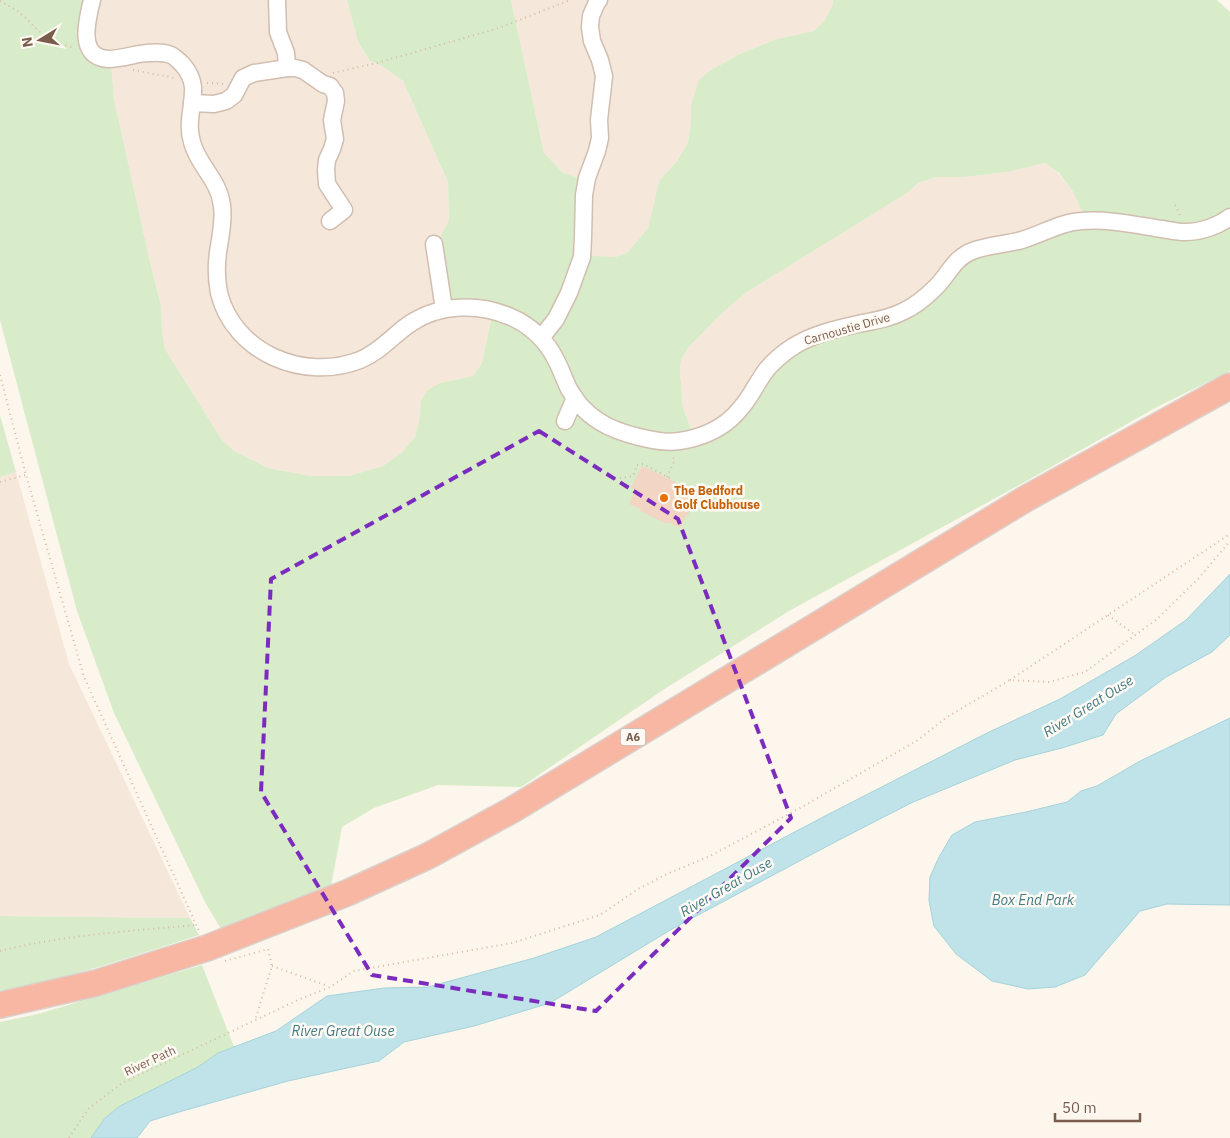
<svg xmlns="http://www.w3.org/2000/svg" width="1230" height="1138" font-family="'IBM Plex Sans',sans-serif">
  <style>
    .residential { fill: #f5e8da }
    .green { fill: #d8ecc9; fill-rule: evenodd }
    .water { fill: #bfe3e8; stroke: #a5d3da }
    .building { fill: #f3d5c3 }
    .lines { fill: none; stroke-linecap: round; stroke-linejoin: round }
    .minor-casing { stroke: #d1beb0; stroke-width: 19 }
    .highway-casing { stroke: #dad1cd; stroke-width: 28 }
    .path { stroke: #d9b8a5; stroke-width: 2; stroke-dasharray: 1 4; stroke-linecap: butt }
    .minor { stroke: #fff; stroke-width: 16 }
    .highway { stroke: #f7b7a3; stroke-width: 25 }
    .marked { fill: none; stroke: #7b2cbf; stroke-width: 4; stroke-dasharray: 10 6; stroke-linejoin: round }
    .food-dot { fill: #e8710a; stroke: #fffaf3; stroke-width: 2 }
    .labels { text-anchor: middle; stroke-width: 5; stroke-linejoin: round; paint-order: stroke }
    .shield { fill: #fffaf3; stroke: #a28b7f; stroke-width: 1 }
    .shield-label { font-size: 11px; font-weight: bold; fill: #7a5c4d }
    .street-label { font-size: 12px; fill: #7a5c4d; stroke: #fffaf3 }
    .food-label { font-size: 12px; font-weight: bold; fill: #c56008; stroke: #fffaf3; text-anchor: start }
    .water-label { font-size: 14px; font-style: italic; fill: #437c86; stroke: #fffaf3 }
  </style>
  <rect width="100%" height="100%" fill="#fdf6ec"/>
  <!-- residential -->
  <g class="residential">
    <polygon points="101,0 347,0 358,42 370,61 382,66 403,81 448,182 449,220 440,238 492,315 482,363 473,376 440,383 421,401 419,421 415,437 401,453 383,466 349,476 311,476 268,468 234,451 222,440 165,349 162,331 161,306 150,262 114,99 112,72 94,39"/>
    <polygon points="511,0 833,0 833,4 825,20 814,31 777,39 764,44 738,55 711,70 691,105 691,122 688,142 677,161 659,181 648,228 628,252 616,257 590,257 594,184 562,172 544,153"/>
    <polygon points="1045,163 1058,173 1072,190 1085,216 932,285 896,310 736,404 722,419 693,434 683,408 680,370 681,360 688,348 718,317 744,294 907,193 918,183 937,177 965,177 1008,172"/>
    <polygon points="16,472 69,664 190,918 0,916 0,477"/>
  </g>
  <!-- green -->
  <g class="green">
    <path d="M0,0H101L94,39L112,72L114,99L150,262L161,306L162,331L165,349L222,440L234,451L268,468L311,476H349L383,466L401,453L415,437L419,421L421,401L428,390L440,383L473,376L482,363L492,315L450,309L440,237L449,220L448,182L403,81L382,66L370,61L358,42L347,0H511L544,153L562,172L594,184L590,256L616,257L628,252L648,228L659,181L677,161L688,142L691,122V105L699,80L711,70L738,55L764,44L777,39L814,31L825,20L833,4V0H1217L1230,12V371L1157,407L1021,484L789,611L666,688L521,787L438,785L374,808L342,827L330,891L223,932L206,904L114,713L77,611L0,320ZM1045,163L1059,173L1072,190L1084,215L955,257L932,285L896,310L772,357L722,419L693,434L683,408L680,370L681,360L688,348L718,317L744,294L907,193L918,183L937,177H965L1008,172Z"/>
    <polygon points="0,415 16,472 0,477"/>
    <path d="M0,916L190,918L199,935C133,956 68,979 0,991Z"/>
    <polygon points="202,965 234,1047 218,1053 198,1067 120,1106 105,1118 91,1138 0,1138 0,1022 38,1014"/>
  </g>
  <!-- water -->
  <g class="water">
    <polygon points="1230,574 1230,635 1212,652 1166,677 1116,714 1103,735 1062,748 1015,760 911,803 837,841 672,929 550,1003 474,1026 404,1042 379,1061 288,1081 179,1112 150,1121 137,1138 91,1138 105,1118 120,1106 198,1067 218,1053 276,1031 327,996 384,988 428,987 534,958 596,937 825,816 987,733 1060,699 1136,655 1186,620"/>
    <polygon points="1230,718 1230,905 1167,904 1140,911 1085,975 1055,987 1028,989 992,981 956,954 934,926 929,901 930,877 939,857 952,835 975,822 1026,812 1067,802 1081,791 1097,786 1140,761"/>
  </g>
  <!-- building -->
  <polygon class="building" points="642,466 698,493 688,515 686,515 680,528 668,522 667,524 640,511 641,509 629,504 635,490 631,488"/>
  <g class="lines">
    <defs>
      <g id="minor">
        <path d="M92,0C87,20 77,57 108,59C118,59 129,56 139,54C149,53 161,51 171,55C174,56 181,63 183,65C189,72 192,78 193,87C194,105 186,123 192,142C198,166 219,179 222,206C224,219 221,233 219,246C216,262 216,277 219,293C234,353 304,382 360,360C380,352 393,335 411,323C440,304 479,303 511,317C530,325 547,341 556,360C561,369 564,379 569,389C584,417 609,430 639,437C660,442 672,444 694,438C712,433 728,424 740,409C751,397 757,382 767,369C774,361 782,354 791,348C810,335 835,329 858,324C873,321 889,319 904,311C915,306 927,296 936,287C950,273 954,257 975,250C990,245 1007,244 1022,240C1042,234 1061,222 1082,221C1109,219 1136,225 1162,229C1169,230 1178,232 1185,232C1201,232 1218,226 1230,217"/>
        <polyline points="277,0 278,32 286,53 287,68"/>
        <polyline points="192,103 214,104 226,101 234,95 243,78 254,73 287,68 295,68 303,70 323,84 330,86 335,93 336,101 332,120 335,139 332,149 327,160 326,170 327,184 344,210 330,221"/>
        <polyline points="434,244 444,309"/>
        <polyline points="541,338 556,319 569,293 582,257 583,238 584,195 587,178 597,151 600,138 599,120 604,76 600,60 592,41 590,27 591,16 597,2 599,0"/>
        <polyline points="565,421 575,398"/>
      </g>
      <polyline id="highway" points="0,1005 96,983 207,948 347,893 428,856 512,810 1027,498 1230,386"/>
    </defs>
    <!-- minor casing -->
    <use href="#minor" class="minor-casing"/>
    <!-- highway casing -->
    <use href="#highway" class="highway-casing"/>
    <!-- path -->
    <g class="path">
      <polyline points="0,1 18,11 42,34 61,44 75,48"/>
      <polyline points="133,70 175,78"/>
      <polyline points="333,73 377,63 499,28 570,0"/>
      <polyline points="207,83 225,84"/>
      <polyline points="1175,205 1181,217"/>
      <polyline points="0,375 26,475 84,677 199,931"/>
      <polyline points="667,477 674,462 673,455"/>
      <polyline points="615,479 633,476 637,465 643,464 670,478"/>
      <polyline points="0,482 26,475"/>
      <polyline points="1108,615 1134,634"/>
      <polyline points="1010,680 1230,534"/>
      <path d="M0,951C64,935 130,931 196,925"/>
      <polyline points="225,961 268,949 272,966 255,1020"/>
      <polyline points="272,966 328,986"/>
      <polyline points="69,1138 88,1109 122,1083 298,1000 330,987 354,971 512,943 600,915 638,889 667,874 710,856 802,807 918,740 947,717 1010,680 1049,682 1085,672 1157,619 1199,578 1230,541"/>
    </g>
    <!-- minor -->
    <use href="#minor" class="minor"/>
    <!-- highway -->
    <use href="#highway" class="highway"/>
  </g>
  <!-- marked area -->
  <path class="marked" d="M539,431L678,519L791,818L596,1011L372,975L261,792L271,579Z"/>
  <!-- markers -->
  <circle class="food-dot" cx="664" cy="498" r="5"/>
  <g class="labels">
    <!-- shield labels -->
    <rect class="shield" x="620.5" y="728.5" width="25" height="17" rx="4"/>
    <g class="shield-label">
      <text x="633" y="741">A6</text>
    </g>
    <!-- street labels -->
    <g class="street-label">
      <text transform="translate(847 329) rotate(-16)" y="4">Carnoustie Drive</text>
      <text transform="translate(150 1061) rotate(-25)" y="4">River Path</text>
    </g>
    <!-- food labels -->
    <g class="food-label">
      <text x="674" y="495">The Bedford<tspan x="674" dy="14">Golf Clubhouse</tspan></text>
    </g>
    <!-- water labels -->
    <g class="water-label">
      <text transform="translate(1088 706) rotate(-32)" y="5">River Great Ouse</text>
      <text transform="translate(726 887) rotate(-30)" y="5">River Great Ouse</text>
      <text x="1033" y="905">Box End Park</text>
      <text x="343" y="1036">River Great Ouse</text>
    </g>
  </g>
  <!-- north arrow -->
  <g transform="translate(40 40) rotate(260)" stroke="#fffaf3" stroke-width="4" paint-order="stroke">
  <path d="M0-4L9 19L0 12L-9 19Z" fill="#7a5c4d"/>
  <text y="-8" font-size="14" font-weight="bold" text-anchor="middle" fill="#7a5c4d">N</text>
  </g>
  <!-- scale -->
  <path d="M1055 1113v8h85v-8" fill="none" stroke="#7a5c4d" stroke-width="2.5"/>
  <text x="1062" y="1113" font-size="15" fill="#7a5c4d" stroke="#fffaf3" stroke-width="4" paint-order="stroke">50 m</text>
</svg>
